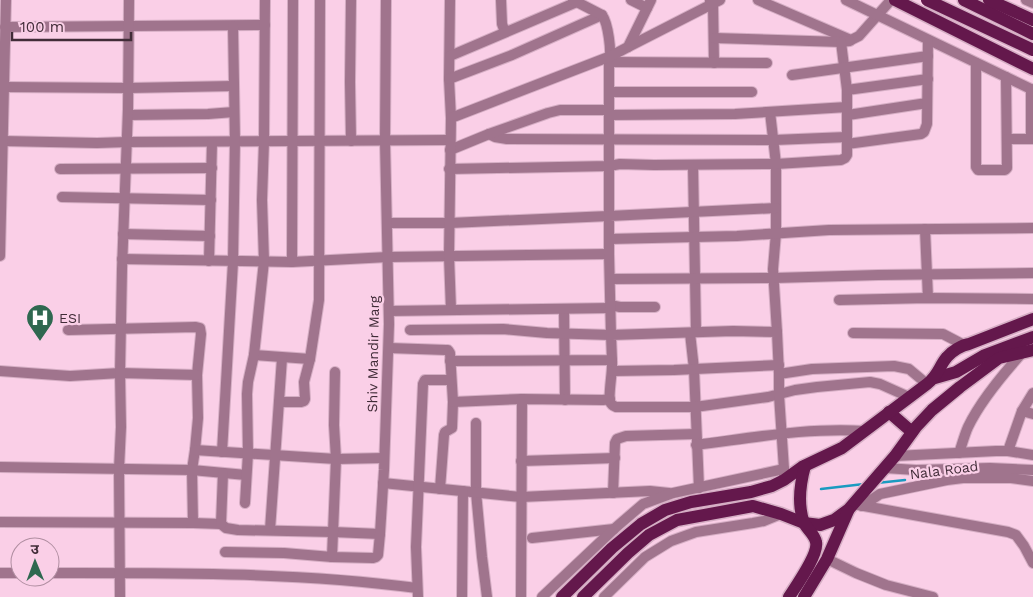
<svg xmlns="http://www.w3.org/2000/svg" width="1033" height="597" font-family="'Work Sans','Noto Sans Devanagari',sans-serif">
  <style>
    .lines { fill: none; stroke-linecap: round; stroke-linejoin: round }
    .stream { stroke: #1a9bc0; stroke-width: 2.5 }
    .minor-casing { stroke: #d5aec4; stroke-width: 12 }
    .major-casing { stroke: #d5aec4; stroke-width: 15 }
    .minor { stroke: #a0748d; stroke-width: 10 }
    .major { stroke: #64184c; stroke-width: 12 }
    .major-bridge-casing { stroke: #d5aec4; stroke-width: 15; stroke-linecap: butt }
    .major-bridge { stroke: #64184c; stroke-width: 12 }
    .labels { text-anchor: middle; stroke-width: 4.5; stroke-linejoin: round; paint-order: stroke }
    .poi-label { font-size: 14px; fill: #412c38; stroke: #facfe7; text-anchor: start }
    .street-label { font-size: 14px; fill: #412c38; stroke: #facfe7 }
  </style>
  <rect width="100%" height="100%" fill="#facfe7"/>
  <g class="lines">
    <!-- stream -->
    <g class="stream">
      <polyline points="877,483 905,480"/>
      <polyline points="821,489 864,484"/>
    </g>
    <defs>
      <g id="minor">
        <polyline points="351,0 350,82 351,141"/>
        <polyline points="450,0 449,79 451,118"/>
        <polyline points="501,0 502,24 505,32"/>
        <polyline points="631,0 647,8"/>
        <polyline points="758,0 851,40 859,36 891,0"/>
        <polyline points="846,0 1033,90"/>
        <polyline points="1026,0 1033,3"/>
        <polyline points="710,1 713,3 714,63"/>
        <polyline points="5,27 265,25"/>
        <polyline points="714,38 841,42 850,41"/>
        <polyline points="841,42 847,90 847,107"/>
        <polyline points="628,47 720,0"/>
        <polyline points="450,56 577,2"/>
        <polyline points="609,62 767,63"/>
        <polyline points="976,63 976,167 978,170 1005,170 1007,168 1006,77"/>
        <polyline points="792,75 928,56"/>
        <polyline points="449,79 512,55 602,15"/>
        <polyline points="4,87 128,88 234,86"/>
        <polyline points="1031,89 1031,139"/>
        <polyline points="847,90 928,79"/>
        <polyline points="609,92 752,92"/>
        <polyline points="770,112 776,164 776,233 773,269 777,332"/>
        <polyline points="128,115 208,114 234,112"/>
        <polyline points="848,115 927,103"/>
        <polyline points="489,134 495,137 507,139 774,140 847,137"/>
        <polyline points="1007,139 1033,139"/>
        <polyline points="3,141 97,143 127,142 449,140"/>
        <polyline points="847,144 921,134 924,132 927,124 928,40"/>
        <polyline points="450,150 489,134 548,113 560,110 609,110"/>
        <polyline points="693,165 696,332"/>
        <polyline points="60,169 212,168"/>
        <polyline points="449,169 609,166 620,164 654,165 776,164 841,160 845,158 847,155 847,107 735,114 609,115"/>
        <polyline points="62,197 211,200"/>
        <path d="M387,223H450L609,216V62C612,52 608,23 602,15L573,0"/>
        <polyline points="925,229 928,298"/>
        <polyline points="123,234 210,236"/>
        <polyline points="609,239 737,236 829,230 1033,228"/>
        <polyline points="0,256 6,0"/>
        <polyline points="122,259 292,262 388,257 609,254"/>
        <polyline points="209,261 212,142"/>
        <polyline points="292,262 293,0"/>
        <polyline points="610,279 774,278 878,275 1033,273"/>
        <polyline points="839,300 928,298 1033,299"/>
        <polyline points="610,305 620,307 655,307"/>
        <polyline points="564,309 565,400"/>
        <polyline points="451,310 449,256 451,118 611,56 628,47 651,0"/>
        <polyline points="389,311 611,308"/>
        <polyline points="68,330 196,327 200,328 201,334 197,375 198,418 195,450 192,470 193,523"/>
        <polyline points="410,330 503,329 547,333 611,335 609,254 609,216 776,208"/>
        <polyline points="690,333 694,369 699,488"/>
        <polyline points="853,333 943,334 964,345"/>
        <polyline points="389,348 446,350 448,350 450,353 453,402 452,428 445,432 444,435 440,489"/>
        <polyline points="254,355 310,359"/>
        <path d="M612,360C613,370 608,395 610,402C612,405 612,405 616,407H695L768,397L795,390L817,387L870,382L880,384L909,397"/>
        <polyline points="450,361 612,360 611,335 733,331 777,332 779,374 779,395 784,469"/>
        <polyline points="0,371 70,376 120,373 197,375"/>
        <polyline points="613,371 674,370 779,365"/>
        <polyline points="779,374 812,369 894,366 909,369 927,384"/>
        <polyline points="279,402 301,402 304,401 305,399 304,382 310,359 319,300 320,0"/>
        <polyline points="453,402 522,399"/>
        <polyline points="1022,411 1033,414"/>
        <polyline points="476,423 476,492 482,557 487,597"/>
        <path d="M696,445C752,438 809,427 865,431"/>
        <polyline points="195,450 336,459 384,458"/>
        <polyline points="1008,451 1022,411 1033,393"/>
        <polyline points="222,452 233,262 235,141 233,26"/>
        <path d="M959,453C962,445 964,436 968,427C980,402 1004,373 1023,352"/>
        <polyline points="895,456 996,451 1008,451 1033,455"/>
        <polyline points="521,461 615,458"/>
        <polyline points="0,467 192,470 246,475"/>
        <polyline points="885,468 916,470 990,468 1033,470"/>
        <polyline points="383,483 521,497 650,491 669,493"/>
        <polyline points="613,493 615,443 617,439 626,436 696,434"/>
        <polyline points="245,503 248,453 247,394 248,382 254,355 264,261 262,200 264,141 265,0"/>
        <polyline points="853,504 1008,532 1016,535 1024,546 1033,563"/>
        <polyline points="862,506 880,494 947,480 963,478 1011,478 1033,481"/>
        <polyline points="0,522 193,523 221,524 226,528 238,530 333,532 380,534"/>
        <polyline points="221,524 223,473"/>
        <polyline points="270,530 282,358"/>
        <polyline points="532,538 614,529"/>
        <polyline points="225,552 284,553 332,557 373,558 376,557 378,555 380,534 384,470 389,324 385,141 386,0"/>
        <polyline points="332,557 336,459 334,425 335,372"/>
        <polyline points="827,559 856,573 886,585 933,597"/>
        <polyline points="0,573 20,573"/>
        <path d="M50,573C173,573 296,572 417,588"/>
        <polyline points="120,597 119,469 121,427 120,373 122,269 128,109 129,0"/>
        <polyline points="418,597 416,547 423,384 425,380 451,380"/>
        <polyline points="462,597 463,491"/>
        <polyline points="521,597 522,399 603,400 610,399"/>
        <polyline points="542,597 614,529 643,504 673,493 784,469 784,475"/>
        <polyline points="604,597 645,557 671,541 696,532 753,523 764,521 781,514"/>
      </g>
      <g id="major">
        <polyline points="895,0 1033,69"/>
        <polyline points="964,0 1033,34"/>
        <polyline points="989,0 1033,20"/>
        <polyline points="935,378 956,372 985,355 1033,337"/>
        <polyline points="889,412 912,432"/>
        <path d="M562,597L612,548L641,524L665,510L691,502L751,492L772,486L784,480L802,467L842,448L927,384C939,375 939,366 947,357C952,351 962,345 969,344L1033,319"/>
        <polyline points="583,597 628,553 649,535 677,520 753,506 781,514 804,523 820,525 834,520 849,509 895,456 916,427 932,410 960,387 999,358 1033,350"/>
        <path d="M789,597C796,586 819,554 816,542C815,535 807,529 804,523C797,504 800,484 805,466"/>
        <polyline points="804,597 827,559 848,511"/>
      </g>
    </defs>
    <!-- minor casing -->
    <use href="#minor" class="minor-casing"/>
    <!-- major casing -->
    <use href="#major" class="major-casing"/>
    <!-- minor -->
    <use href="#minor" class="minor"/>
    <!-- major -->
    <use href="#major" class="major"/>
    <defs>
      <polyline id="major-bridge" points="927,0 1033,50"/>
    </defs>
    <!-- major-bridge casing -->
    <use href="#major-bridge" class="major-bridge-casing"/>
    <!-- major-bridge -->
    <use href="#major-bridge" class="major-bridge"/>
  </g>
  <!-- icons -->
  <defs>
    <symbol id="hospital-pin" viewBox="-11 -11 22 30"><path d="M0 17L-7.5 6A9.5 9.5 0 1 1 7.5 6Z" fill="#2f6850" stroke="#facfe7"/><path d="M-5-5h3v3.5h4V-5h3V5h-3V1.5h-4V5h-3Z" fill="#fff"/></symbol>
  </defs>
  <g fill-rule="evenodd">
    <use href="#hospital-pin" x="24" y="302" width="32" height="43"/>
  </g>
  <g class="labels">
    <!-- poi labels -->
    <g class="poi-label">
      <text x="59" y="323">ESI</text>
    </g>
    <!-- street labels -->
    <g class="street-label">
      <text transform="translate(373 354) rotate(-89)" y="5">Shiv Mandir Marg</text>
      <text transform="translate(944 470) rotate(-7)" y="5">Nala Road</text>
    </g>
  </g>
  <!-- north arrow -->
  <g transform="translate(35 562) rotate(359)"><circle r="24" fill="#facfe7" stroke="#b08ea1"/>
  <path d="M0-4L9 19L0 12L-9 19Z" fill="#2f6850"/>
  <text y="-8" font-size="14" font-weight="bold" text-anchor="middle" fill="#412c38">उ</text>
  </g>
  <!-- scale -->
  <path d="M12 32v8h119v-8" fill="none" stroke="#412c38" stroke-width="2.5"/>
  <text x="20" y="32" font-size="15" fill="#412c38" stroke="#facfe7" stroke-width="4" paint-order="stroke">100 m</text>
</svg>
